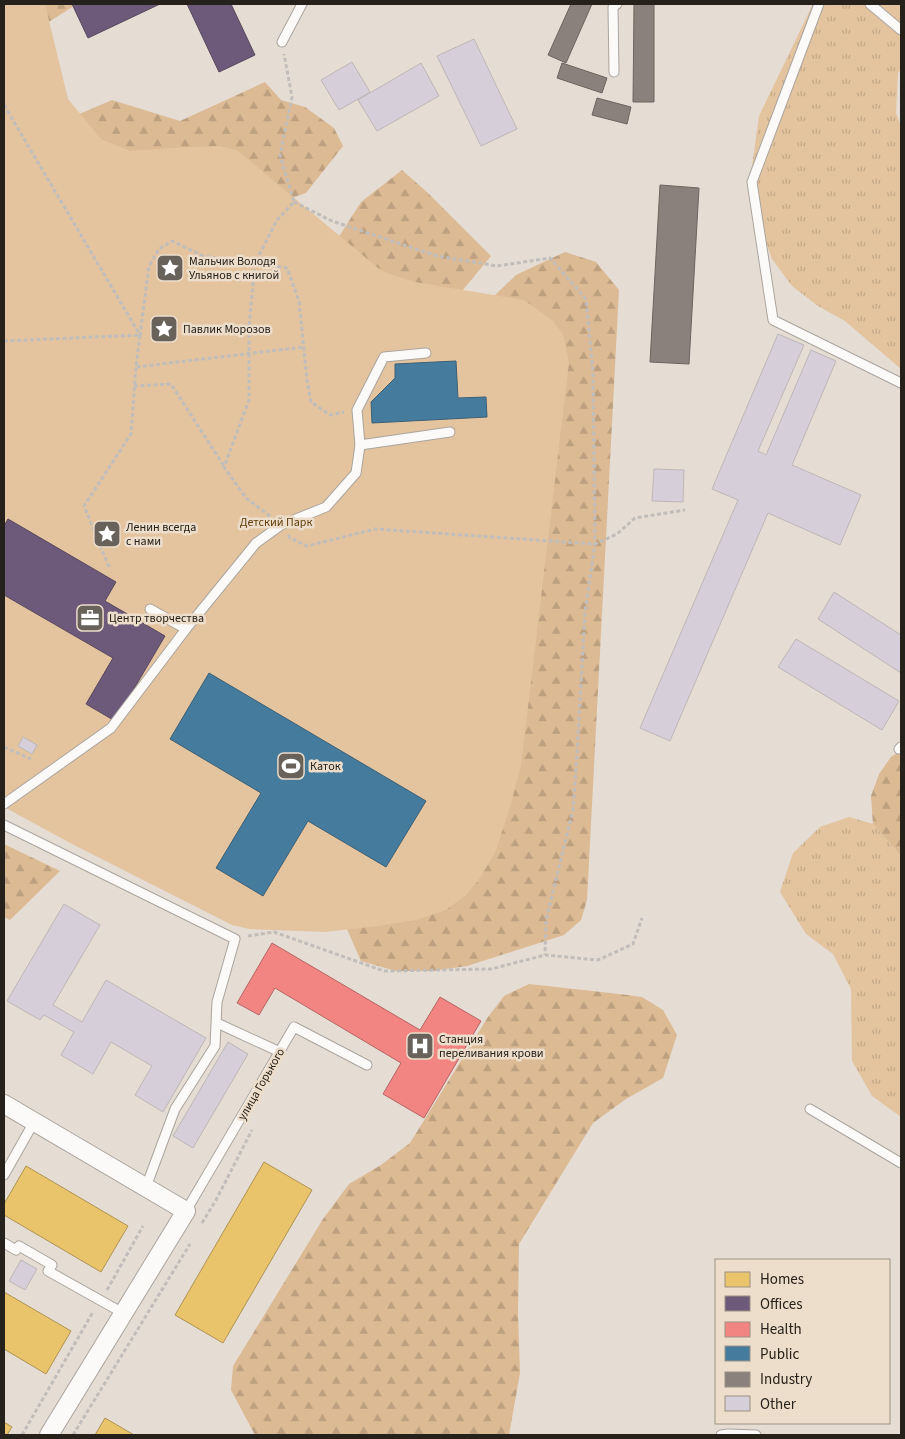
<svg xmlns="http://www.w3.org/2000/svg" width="905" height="1439" font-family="'Source Sans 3',sans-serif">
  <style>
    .grass { fill: url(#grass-tufts) }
    .forest { fill: url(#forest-firs) }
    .park { fill: #e3c49f }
    .homes { fill: #e9c46a; stroke: #ae9352 }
    .offices { fill: #6d597a; stroke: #58485d }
    .health { fill: #f28482; stroke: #b56663 }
    .public { fill: #457b9d; stroke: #3c6076 }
    .industry { fill: #8a817c; stroke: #6c645f }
    .building { fill: #d6ced8; stroke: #bcb8b7 }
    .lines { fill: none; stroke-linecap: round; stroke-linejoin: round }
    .service-casing { stroke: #aba49e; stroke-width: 11 }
    .minor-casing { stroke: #aba49e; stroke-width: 20 }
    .path { stroke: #c1bdba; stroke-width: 3; stroke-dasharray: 4 2.5; stroke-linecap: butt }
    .service { stroke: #fbfaf8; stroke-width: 9 }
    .minor { stroke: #fbfaf8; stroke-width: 18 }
    .labels { text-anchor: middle; stroke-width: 5; stroke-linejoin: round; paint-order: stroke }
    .poi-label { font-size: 12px; fill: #26211a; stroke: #edddcb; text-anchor: start }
    .park-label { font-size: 12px; fill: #613e0a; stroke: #edddcb }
    .street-label { font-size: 12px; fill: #26211a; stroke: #edddcb }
  </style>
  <defs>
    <pattern id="grass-tufts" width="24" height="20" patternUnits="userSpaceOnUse" patternTransform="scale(1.25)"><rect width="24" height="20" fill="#e3c49f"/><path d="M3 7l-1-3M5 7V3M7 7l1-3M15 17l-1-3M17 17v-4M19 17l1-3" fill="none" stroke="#c3a888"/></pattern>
    <pattern id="forest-firs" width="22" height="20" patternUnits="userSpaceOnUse" patternTransform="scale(1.25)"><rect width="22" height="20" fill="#dcba94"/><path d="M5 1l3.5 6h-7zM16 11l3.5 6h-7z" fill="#bda07f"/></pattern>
  </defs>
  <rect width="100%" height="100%" fill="#e5dcd3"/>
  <!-- grass -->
  <g class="grass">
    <polygon points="813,4 901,4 901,69 898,73 896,113 901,126 901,369 845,321 818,306 792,286 772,259 759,223 750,181 759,116"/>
    <polygon points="849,817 873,824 901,856 901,1117 872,1096 852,1061 851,989 833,954 806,934 780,892 793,853 820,827"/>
  </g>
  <!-- forest -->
  <g class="forest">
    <polygon points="4,4 77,4 44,25 56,124 112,100 180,121 265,82 281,100 305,107 334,128 343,146 306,193 256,210 250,228 278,224 295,214 305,218 289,243 273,276 236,285 175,229 139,258 108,260 90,239 90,198 54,199 4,247"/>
    <polygon points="402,170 428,193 491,256 433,326 316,273 361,202"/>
    <polygon points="565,252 596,262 619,290 587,900 581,920 564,935 467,966 432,971 396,971 361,961 343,920 473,316 516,275"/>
    <polygon points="901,750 901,856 873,824 871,796 879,774 891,757"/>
    <polygon points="4,844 60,871 10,920 4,917"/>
    <polygon points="529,984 619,994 642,997 663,1010 677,1035 663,1078 626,1099 593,1123 519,1244 518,1313 520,1373 509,1435 255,1435 231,1390 233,1366 323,1219 349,1184 381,1165 410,1143 488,1017 504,996"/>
  </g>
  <!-- park -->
  <polygon class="park" points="4,4 45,4 68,99 101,139 130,151 170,148 219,146 237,150 378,268 389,274 415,282 524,300 552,320 563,334 569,362 521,766 510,807 495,853 478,881 466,895 446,910 416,920 378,926 325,932 249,929 232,925 72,844 4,807"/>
  <!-- homes -->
  <g class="homes">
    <polygon points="264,1162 312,1190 223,1343 175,1315"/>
    <polygon points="26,1166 128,1226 101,1272 4,1215 4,1204"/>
    <polygon points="4,1292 71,1331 46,1374 4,1349"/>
    <polygon points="105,1418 134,1435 95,1435"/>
    <polygon points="4,1422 12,1427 7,1435 4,1435"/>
  </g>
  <!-- offices -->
  <g class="offices">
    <polygon points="72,4 160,4 88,38"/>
    <polygon points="187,4 231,4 255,55 219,72"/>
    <polygon points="8,519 116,582 105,601 165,636 115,721 86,704 113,658 4,595 4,526"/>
  </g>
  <!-- health -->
  <polygon class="health" points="272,943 420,1030 440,997 481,1021 424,1118 383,1094 401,1063 275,988 259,1015 237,1003"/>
  <!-- public -->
  <g class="public">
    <polygon points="456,361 458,398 486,397 487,417 372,423 371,402 395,378 395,364"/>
    <polygon points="209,673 426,801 386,867 308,821 263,896 216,868 261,793 170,739"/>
  </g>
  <!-- industry -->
  <g class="industry">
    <polygon points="571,4 592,4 566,63 548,55"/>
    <polygon points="634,4 654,4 654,102 633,102"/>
    <polygon points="562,63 607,78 602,93 557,78"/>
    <polygon points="597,98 631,107 627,124 592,115"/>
    <polygon points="660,185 699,188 689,364 650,362"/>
  </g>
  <!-- building -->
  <g class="building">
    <polygon points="474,39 517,129 481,146 437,56"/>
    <polygon points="352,62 370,92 339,110 321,80"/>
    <polygon points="421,63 439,96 377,131 358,100"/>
    <polygon points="778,334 804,345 758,451 766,455 811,350 836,361 792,465 861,495 840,545 768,513 670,741 640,728 738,500 712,489"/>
    <polygon points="654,469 684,470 683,502 652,501"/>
    <polygon points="834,592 901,635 901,673 818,619"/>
    <polygon points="796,639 899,701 882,730 778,667"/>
    <polygon points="23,737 37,745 32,754 18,746"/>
    <polygon points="64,904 100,925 53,1005 82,1022 106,980 206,1038 163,1112 135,1095 152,1066 111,1042 93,1074 61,1055 74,1032 44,1015 40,1020 7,1001"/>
    <polygon points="228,1042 248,1054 193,1148 173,1136"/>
    <polygon points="21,1260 37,1269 25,1290 9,1281"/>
  </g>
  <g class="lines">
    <defs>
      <g id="service">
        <polyline points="819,4 752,182 773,320 901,383"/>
        <polyline points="870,4 901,30"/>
        <polyline points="282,42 302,4"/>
        <polyline points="614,72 613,7 617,4"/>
        <polyline points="360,445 450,432"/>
        <polyline points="150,609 186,629"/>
        <polyline points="899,749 901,747"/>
        <polyline points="4,804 111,728 186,629 256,543 281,525 326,507 356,473 360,445 357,410 384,357 426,353"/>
        <polyline points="4,825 235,939 217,1002 215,1046 175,1109 146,1187"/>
        <polyline points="217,1023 280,1052"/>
        <polyline points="810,1109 901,1163"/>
        <polyline points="4,1175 34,1122"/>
        <polyline points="186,1211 294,1027 367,1065"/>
        <polyline points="4,1243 16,1250 19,1246 52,1265 48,1271 123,1313"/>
        <polyline points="721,1435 728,1434 756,1435"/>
      </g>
      <polyline id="minor" points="4,1104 186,1211 49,1435"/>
    </defs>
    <!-- service casing -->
    <use href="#service" class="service-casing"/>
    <!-- minor casing -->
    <use href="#minor" class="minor-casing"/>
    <!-- path -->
    <g class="path">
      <polyline points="4,105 140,335 149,266 159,249 172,241 203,256 287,268 299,301 307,380 311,402 330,415 344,412"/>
      <polyline points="294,202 332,221 437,256 497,266 550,258 586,299 593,373 595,544 585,612 577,754 573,810 546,920 545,955"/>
      <polyline points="4,341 140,335 136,367 304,347"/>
      <polyline points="134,386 171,384 224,466"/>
      <polyline points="270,516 246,498 224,467 249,400 249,326 255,263 277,220 294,202 280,155 292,97 284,54"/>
      <polyline points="288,535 290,538 307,546 375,529 595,544 617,534 635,518 685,510"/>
      <polyline points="109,567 84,506 131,434 136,367"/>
      <polyline points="4,747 31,759"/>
      <polyline points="248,936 274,932 384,971 491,969 545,955 598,960 633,944 642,918"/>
      <polyline points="202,1223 216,1200 252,1130"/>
      <polyline points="107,1290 143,1226"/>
      <polyline points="22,1435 93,1312"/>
      <polyline points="73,1435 190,1244"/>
    </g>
    <!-- service -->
    <use href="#service" class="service"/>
    <!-- minor -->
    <use href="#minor" class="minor"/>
  </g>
  <!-- icons -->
  <defs>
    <symbol id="sight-square" viewBox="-11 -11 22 22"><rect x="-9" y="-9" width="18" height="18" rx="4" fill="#69625b" stroke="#edddcb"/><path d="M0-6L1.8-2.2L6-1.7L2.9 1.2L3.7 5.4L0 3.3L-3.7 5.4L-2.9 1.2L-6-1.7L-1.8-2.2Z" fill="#fff"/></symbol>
    <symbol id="office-square" viewBox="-11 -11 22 22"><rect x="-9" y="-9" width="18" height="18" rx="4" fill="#69625b" stroke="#edddcb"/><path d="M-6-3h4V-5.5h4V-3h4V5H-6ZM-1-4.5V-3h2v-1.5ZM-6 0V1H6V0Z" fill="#fff"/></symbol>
    <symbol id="stadium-square" viewBox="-11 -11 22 22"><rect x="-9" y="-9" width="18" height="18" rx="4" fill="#69625b" stroke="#edddcb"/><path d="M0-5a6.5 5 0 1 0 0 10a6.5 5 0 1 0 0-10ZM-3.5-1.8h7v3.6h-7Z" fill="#fff"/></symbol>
    <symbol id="hospital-square" viewBox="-11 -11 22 22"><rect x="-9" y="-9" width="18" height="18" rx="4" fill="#69625b" stroke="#edddcb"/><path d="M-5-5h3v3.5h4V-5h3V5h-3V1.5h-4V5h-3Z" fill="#fff"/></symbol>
  </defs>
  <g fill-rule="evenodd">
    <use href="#sight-square" x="154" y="252" width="32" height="32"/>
    <use href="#sight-square" x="148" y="313" width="32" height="32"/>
    <use href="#sight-square" x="91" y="518" width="32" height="32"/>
    <use href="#office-square" x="74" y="602" width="32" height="32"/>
    <use href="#stadium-square" x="275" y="750" width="32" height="32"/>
    <use href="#hospital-square" x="404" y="1030" width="32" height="32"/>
  </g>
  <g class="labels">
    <!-- poi labels -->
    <g class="poi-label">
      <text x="189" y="265">Мальчик Володя<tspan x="189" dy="14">Ульянов с книгой</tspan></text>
      <text x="183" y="333">Павлик Морозов</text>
      <text x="126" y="531">Ленин всегда<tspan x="126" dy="14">с нами</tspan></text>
      <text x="109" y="622">Центр творчества</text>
      <text x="310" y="770">Каток</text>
      <text x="439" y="1043">Станция<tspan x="439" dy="14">переливания крови</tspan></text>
    </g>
    <!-- park labels -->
    <g class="park-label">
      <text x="276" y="526">Детский Парк</text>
    </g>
    <!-- street labels -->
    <g class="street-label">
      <text transform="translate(261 1084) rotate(-60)" y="4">улица Горького</text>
    </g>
  </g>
  <!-- border -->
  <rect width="905" height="1439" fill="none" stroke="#26211a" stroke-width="10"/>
  <!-- legend -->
  <rect x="715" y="1259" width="175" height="165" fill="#edddcb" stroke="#9d9284"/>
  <rect x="725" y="1272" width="25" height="15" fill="#e9c46a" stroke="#9d9284"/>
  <text x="760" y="1284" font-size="15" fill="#26211a">Homes</text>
  <rect x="725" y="1296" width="25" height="15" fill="#6d597a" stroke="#9d9284"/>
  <text x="760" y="1309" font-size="15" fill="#26211a">Offices</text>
  <rect x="725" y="1322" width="25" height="15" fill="#f28482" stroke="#9d9284"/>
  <text x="760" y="1334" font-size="15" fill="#26211a">Health</text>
  <rect x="725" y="1346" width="25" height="15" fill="#457b9d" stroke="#9d9284"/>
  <text x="760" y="1359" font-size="15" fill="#26211a">Public</text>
  <rect x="725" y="1372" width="25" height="15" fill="#8a817c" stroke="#9d9284"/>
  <text x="760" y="1384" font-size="15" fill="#26211a">Industry</text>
  <rect x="725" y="1396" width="25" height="15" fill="#d6ced8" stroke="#9d9284"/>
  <text x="760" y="1409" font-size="15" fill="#26211a">Other</text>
</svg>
